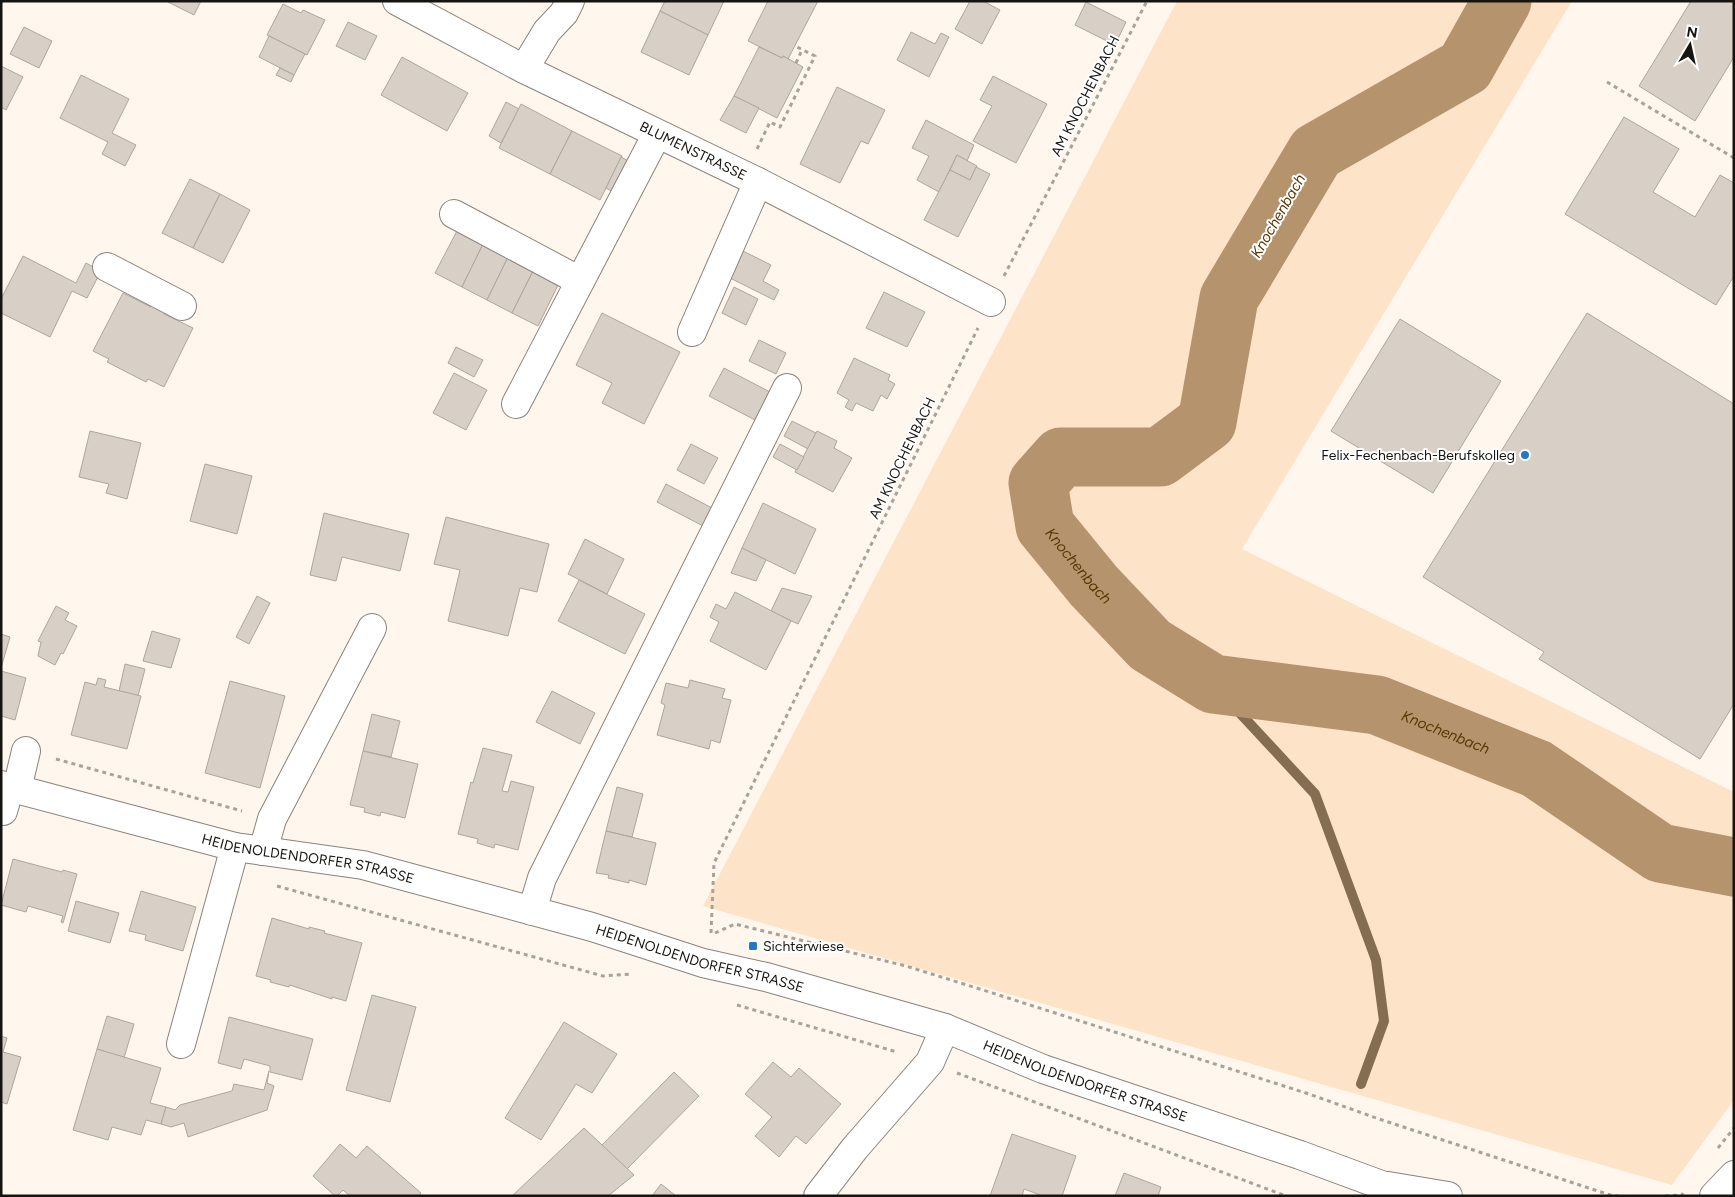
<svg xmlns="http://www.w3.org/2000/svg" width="1735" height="1197" font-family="Figtree,sans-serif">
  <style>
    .green { fill: #fde4c9 }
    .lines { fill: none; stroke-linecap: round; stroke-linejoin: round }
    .stream { stroke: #856d51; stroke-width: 10 }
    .river { stroke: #b5936d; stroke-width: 59 }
    .building { fill: #d8d0c7; stroke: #aea69d }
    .minor-casing { stroke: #8b837b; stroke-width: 30 }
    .major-casing { stroke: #8b837b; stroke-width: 30 }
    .path { stroke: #a8a29b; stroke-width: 3; stroke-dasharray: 4 4; stroke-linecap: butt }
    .minor { stroke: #fff; stroke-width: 28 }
    .major { stroke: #fff; stroke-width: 28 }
    .poi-dot { fill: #227ac7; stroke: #fff; stroke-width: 2 }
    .labels { text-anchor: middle; stroke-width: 4; stroke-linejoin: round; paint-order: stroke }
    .street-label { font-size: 14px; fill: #161410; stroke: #fff }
    .poi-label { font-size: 14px; fill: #161410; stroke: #fff; text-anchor: end }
    .water-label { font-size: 15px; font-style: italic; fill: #583604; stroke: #fff }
  </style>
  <rect width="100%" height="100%" fill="#fff6ed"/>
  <!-- green -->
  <polygon class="green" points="1177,1 1572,1 1242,549 1734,792 1734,1100 1672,1185 703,906"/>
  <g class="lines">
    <!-- stream -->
    <polyline class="stream" points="1213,684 1315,794 1376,960 1384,1021 1361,1084"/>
    <!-- river -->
    <path class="river" id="s1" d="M1502,1L1465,67L1316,152L1229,298L1207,422L1160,457H1061L1038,483L1045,526L1094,586L1150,645L1213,684L1377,705L1537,769L1660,853L1734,867"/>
  </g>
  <!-- building -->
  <g class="building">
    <polygon points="166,1 201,1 194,15"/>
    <polygon points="665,1 724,1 708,35 660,11"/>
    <polygon points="768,1 818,1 788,59 783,56 782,58 748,41"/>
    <polygon points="970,1 983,1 1000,10 982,44 955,29"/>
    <polygon points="1691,1 1734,1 1734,57 1695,121 1639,86"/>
    <polygon points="1086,2 1126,22 1115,45 1075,25"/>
    <polygon points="283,4 301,13 303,10 325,20 307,55 267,35"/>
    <polygon points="660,11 708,35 689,75 641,52"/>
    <polygon points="348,22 377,36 365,60 336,46"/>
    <polygon points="24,27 52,41 39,68 10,54"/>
    <polygon points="911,32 935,44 941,33 949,37 929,77 897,60"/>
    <polygon points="269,36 305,54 294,75 259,57"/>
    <polygon points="759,47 782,58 783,56 803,67 777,118 734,96"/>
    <polygon points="402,57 468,93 447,131 381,95"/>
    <polygon points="1,66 23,77 6,110 1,107"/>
    <polygon points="280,68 294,75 291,82 276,75"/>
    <polygon points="81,75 129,99 112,133 136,145 125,166 102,154 108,142 60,118"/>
    <polygon points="993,76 1047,104 1016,163 973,141 992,106 980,100"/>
    <polygon points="837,87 885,110 868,144 861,141 840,183 800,164"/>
    <polygon points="734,96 759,108 746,133 720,120"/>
    <polygon points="506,102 519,109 501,143 489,136"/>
    <polygon points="521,104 572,131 550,174 499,148"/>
    <polygon points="1624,117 1679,149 1653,192 1695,217 1720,175 1734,183 1734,276 1716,305 1565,214"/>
    <polygon points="926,120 974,145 967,161 957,155 939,192 917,180 929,156 912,148"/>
    <polygon points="572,131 622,156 600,200 550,174"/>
    <polygon points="957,155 977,166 970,180 950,170"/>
    <polygon points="621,157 636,165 620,196 606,188"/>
    <polygon points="976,167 990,174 958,237 924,220 950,170 970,180"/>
    <polygon points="190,179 220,194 193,248 162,233"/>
    <polygon points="220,194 250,210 223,263 193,248"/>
    <polygon points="458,229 484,242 462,287 435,273"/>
    <polygon points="484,242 509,255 487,300 462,287"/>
    <polygon points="739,249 771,265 763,281 779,290 774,300 726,276"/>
    <polygon points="509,255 534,269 512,313 487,300"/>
    <polygon points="23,256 76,283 86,263 101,271 87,298 72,291 50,337 1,313 1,299"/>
    <polygon points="534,269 560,281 538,326 512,313"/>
    <polygon points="734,287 758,299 746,325 722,313"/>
    <polygon points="884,292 925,312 907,347 866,328"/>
    <polygon points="123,293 151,307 153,303 166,310 164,314 193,328 164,387 148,379 146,382 107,362 109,359 93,351"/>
    <polygon points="602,313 680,352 644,424 602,403 612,383 576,365"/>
    <polygon points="1587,313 1734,404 1734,704 1700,759 1539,659 1544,652 1423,577"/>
    <polygon points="1400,319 1501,381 1433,493 1331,431"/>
    <polygon points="759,340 786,353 776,374 749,361"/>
    <polygon points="456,347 483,360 474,377 448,363"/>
    <polygon points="854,358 890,375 888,380 895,384 887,399 881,395 873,411 856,403 852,411 845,407 849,400 837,393"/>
    <polygon points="724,368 770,392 755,420 709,396"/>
    <polygon points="454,373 487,390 466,430 433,413"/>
    <polygon points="792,421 816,433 808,449 784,436"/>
    <polygon points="90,431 141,443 127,499 106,493 109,484 79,477"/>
    <polygon points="817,431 837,441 834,448 852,458 833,492 795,472"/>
    <polygon points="691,444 718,458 704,484 677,470"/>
    <polygon points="780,444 804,457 797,470 773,457"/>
    <polygon points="205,464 252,476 237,534 190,521"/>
    <polygon points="666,484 714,509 705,527 657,502"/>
    <polygon points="763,503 816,529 795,574 742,548"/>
    <polygon points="324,513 409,534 400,571 342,557 336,581 310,575"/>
    <polygon points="446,517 549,544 537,592 520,588 508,636 448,621 460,570 434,564"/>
    <polygon points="585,539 624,559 607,594 568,574"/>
    <polygon points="742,548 766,560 756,581 731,573"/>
    <polygon points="579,580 645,614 625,654 558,621"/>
    <polygon points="782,588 812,596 798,624 771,611"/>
    <polygon points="735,592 791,621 766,670 710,641 719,622 710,617 716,604 726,609"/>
    <polygon points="257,596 270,603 249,644 236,637"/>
    <polygon points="56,606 69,613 65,620 77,626 63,654 61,653 55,665 38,656 41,642 38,641"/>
    <polygon points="152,631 180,639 171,668 143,661"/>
    <polygon points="1,634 10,637 1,668"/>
    <polygon points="125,664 145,669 138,696 119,691"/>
    <polygon points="1,671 26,678 15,720 1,716"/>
    <polygon points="98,678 106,680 104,687 141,696 127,749 71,735 85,682 96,685"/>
    <polygon points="690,680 725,689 722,698 731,700 720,743 711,740 709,749 657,735 665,705 661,703 666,683 688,688"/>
    <polygon points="230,681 285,696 260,788 205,773"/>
    <polygon points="552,691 595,713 580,744 536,722"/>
    <polygon points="372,714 400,721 391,757 363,751"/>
    <polygon points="483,748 512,755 502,791 508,792 511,781 534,787 518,850 495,844 494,848 477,843 478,839 458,834 471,782 473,783"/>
    <polygon points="363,751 418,764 405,818 381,812 380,816 364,812 365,808 350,805"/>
    <polygon points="617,787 643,794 632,837 606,831"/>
    <polygon points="606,831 656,843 646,885 629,880 629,883 608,878 609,875 596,873"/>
    <polygon points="13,859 62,872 63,870 77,874 63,923 61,922 63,916 28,906 26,912 1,905"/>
    <polygon points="141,891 196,907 183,951 145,940 146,935 129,931"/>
    <polygon points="76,901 119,913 110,943 68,931"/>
    <polygon points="272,918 309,929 309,927 325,931 324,933 362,943 346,1001 332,997 332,999 290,985 289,987 270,982 271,980 256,976"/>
    <polygon points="372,995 416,1007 390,1102 346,1090"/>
    <polygon points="107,1016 134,1024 124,1058 97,1049"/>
    <polygon points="229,1017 313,1039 302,1080 270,1072 270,1066 244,1059 241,1069 218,1063"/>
    <polygon points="564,1022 617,1054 592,1093 576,1084 541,1140 505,1118"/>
    <polygon points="1,1036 7,1038 3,1052 21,1057 7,1104 1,1102"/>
    <polygon points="97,1049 161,1068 150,1103 166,1107 161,1124 146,1120 141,1135 112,1127 108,1140 73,1130"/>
    <polygon points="773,1062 791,1077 799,1068 841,1104 806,1144 796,1136 779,1157 755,1136 772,1117 745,1094"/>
    <polygon points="269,1071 267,1083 274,1086 267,1110 188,1137 184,1123 171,1127 161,1124 166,1107 175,1110 180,1105 232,1091 234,1084 264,1090"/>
    <polygon points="674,1072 699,1096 625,1171 600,1147"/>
    <polygon points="584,1128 634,1175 608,1196 512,1196"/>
    <polygon points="1012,1134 1076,1156 1062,1196 1043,1196 1024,1189 1022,1196 990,1196"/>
    <polygon points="340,1144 356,1158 367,1146 421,1193 419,1196 350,1196 343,1190 337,1196 335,1196 313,1176"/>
    <polygon points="1124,1173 1161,1187 1158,1196 1115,1196"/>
    <polygon points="661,1184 676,1196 652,1196"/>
  </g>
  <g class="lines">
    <defs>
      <g id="minor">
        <path id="s2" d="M397,1L524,69L758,182L991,302"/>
        <polyline points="524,69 547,31 564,13 570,1"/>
        <polyline points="454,214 580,281"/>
        <polyline points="107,267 182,306"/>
        <polyline points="692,332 758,182"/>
        <polyline points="516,404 657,134"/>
        <path id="s3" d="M1,785L235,847L363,865L592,927L703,963L766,977L945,1028L1043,1069L1300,1155L1384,1186L1406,1196"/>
        <polyline points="17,789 26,751"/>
        <polyline points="3,811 10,787"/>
        <polyline points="263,851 272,819 372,628"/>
        <polyline points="532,911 542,878 787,388"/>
        <polyline points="181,1044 235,847"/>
        <polyline points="1388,1186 1448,1196"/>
        <polyline points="818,1196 855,1148 930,1062 945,1028"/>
      </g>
      <polyline id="major" points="1714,1196 1734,1175"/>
    </defs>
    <!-- minor casing -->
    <use href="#minor" class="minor-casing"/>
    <!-- major casing -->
    <use href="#major" class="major-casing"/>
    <!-- path -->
    <g class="path">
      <polyline points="796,63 802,50"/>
      <polyline points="1607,82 1734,158"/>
      <polyline points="757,149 770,122 780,127 815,56 795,46"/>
      <polyline points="1004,276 1147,1"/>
      <polyline points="56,759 242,811"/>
      <polyline points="277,886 603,976 631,974"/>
      <polyline points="711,933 714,863 978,328"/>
      <polyline points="715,933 735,924 906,966 983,990 1309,1094 1379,1119 1613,1196 1618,1196"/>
      <polyline points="737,1005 897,1052"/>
      <polyline points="957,1073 1286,1196"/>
      <polyline points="1718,1148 1734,1128"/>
      <polyline points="1665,1196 1682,1195 1683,1193"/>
    </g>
    <!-- minor -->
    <use href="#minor" class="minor"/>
    <!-- major -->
    <use href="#major" class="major"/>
  </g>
  <!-- markers -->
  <g class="poi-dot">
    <circle cx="1525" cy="455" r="5"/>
    <rect x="748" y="941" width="10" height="10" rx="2.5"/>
  </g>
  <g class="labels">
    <!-- street labels -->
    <g class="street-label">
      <text transform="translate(1085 96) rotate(-63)" y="5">AM KNOCHENBACH</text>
      <text dy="5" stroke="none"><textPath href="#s2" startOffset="332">BLUMENSTRASSE</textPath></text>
      <text transform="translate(902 458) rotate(-64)" y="5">AM KNOCHENBACH</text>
      <text dy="5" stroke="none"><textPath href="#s3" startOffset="316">HEIDENOLDENDORFER STRASSE</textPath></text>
      <text dy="5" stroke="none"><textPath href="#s3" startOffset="721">HEIDENOLDENDORFER STRASSE</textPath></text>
      <text dy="5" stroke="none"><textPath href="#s3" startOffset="1126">HEIDENOLDENDORFER STRASSE</textPath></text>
    </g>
    <!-- poi labels -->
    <g class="poi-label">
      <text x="1515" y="460">Felix-Fechenbach-Berufskolleg</text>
      <text x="763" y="951" text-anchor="start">Sichterwiese</text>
    </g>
    <!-- water labels -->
    <g class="water-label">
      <text transform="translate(1278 216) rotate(-60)" y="5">Knochenbach</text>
      <text dy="5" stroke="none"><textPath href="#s1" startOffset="831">Knochenbach</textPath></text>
      <text dy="5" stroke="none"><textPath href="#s1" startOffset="1251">Knochenbach</textPath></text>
    </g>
  </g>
  <!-- border -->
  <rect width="1735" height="1197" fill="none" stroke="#161410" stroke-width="5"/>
  <!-- north arrow -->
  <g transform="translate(1690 45) rotate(9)" stroke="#ffffff" stroke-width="4" paint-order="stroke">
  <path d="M0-4L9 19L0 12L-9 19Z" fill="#161410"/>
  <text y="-8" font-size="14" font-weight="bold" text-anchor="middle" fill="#161410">N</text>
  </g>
</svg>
